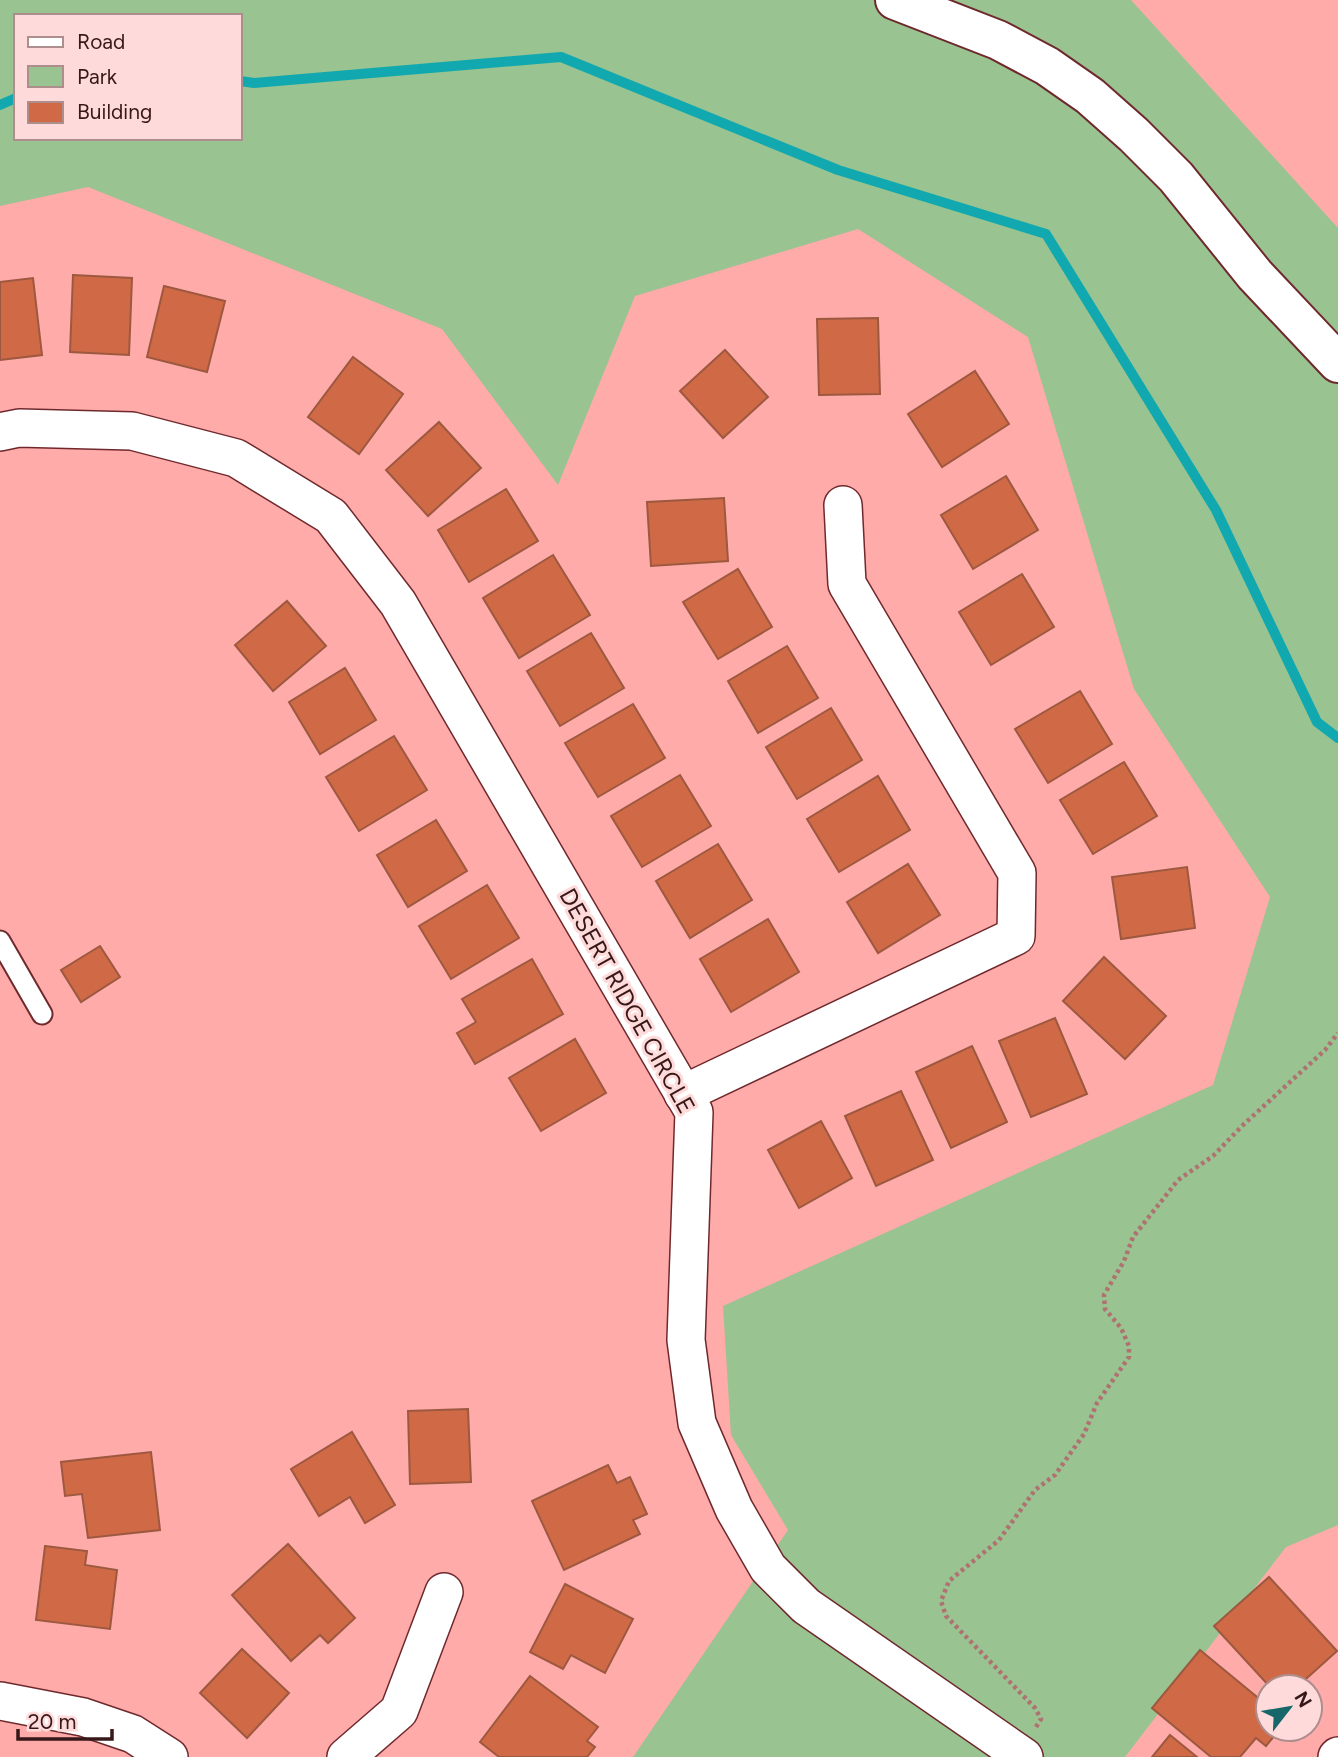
<svg xmlns="http://www.w3.org/2000/svg" width="1338" height="1757" font-family="Figtree,sans-serif">
  <style>
    .green { fill: #99c390; fill-rule: evenodd }
    .lines { fill: none; stroke-linecap: round; stroke-linejoin: round }
    .stream { stroke: #11a9af; stroke-width: 10 }
    .building { fill: #d06a46; stroke: #9d5840; stroke-width: 2 }
    .service-casing { stroke: #6f292d; stroke-width: 23 }
    .minor-casing { stroke: #6f292d; stroke-width: 40 }
    .tertiary-casing { stroke: #6f292d; stroke-width: 42 }
    .path { stroke: #af7171; stroke-width: 4.5; stroke-dasharray: 3.5 3.5; stroke-linecap: butt }
    .service { stroke: #fff; stroke-width: 19 }
    .minor { stroke: #fff; stroke-width: 37 }
    .tertiary { stroke: #fff; stroke-width: 38 }
    .labels { text-anchor: middle; stroke-width: 6; stroke-linejoin: round; paint-order: stroke }
    .street-label { font-size: 24px; fill: #371819; stroke: #fedbda }
  </style>
  <rect width="100%" height="100%" fill="#feabaa"/>
  <!-- green -->
  <path class="green" d="M0,0H1131L1338,228V1525L1286,1547L1125,1757H633L788,1530L731,1435L723,1306L1213,1085L1270,897L1134,689L1028,337L858,229L635,296L558,485L442,329L88,187L0,206ZM16,16H240V138H16Z"/>
  <g class="lines">
    <!-- stream -->
    <g class="stream">
      <polyline points="240,81 254,83 561,57 838,170 1046,234 1216,510 1317,722 1338,738"/>
      <polyline points="0,105 16,98"/>
    </g>
  </g>
  <!-- building -->
  <g class="building">
    <polygon points="73,275 132,278 129,355 70,352"/>
    <polygon points="33,278 42,355 0,360 0,282"/>
    <polygon points="164,286 225,301 207,372 147,357"/>
    <polygon points="878,318 880,394 819,395 817,319"/>
    <polygon points="725,350 768,397 723,438 680,391"/>
    <polygon points="353,357 403,394 359,454 308,417"/>
    <polygon points="975,371 1009,424 942,467 908,414"/>
    <polygon points="439,422 481,468 428,516 386,470"/>
    <polygon points="1006,476 1038,530 973,569 941,515"/>
    <polygon points="506,489 538,541 469,582 438,530"/>
    <polygon points="724,498 728,561 651,566 647,502"/>
    <polygon points="553,555 590,615 519,658 483,598"/>
    <polygon points="738,569 772,627 718,659 683,602"/>
    <polygon points="1022,574 1054,627 991,665 959,612"/>
    <polygon points="287,601 326,646 273,691 235,645"/>
    <polygon points="591,633 624,688 560,726 527,671"/>
    <polygon points="787,646 818,698 758,733 728,681"/>
    <polygon points="345,668 376,720 320,754 289,702"/>
    <polygon points="1080,691 1112,744 1048,783 1015,729"/>
    <polygon points="633,704 665,758 598,797 565,743"/>
    <polygon points="831,708 862,760 797,799 766,747"/>
    <polygon points="394,736 427,790 359,831 326,777"/>
    <polygon points="1124,762 1157,816 1093,854 1060,800"/>
    <polygon points="680,775 711,826 642,867 611,816"/>
    <polygon points="878,776 910,830 839,872 807,819"/>
    <polygon points="436,820 467,871 408,907 377,855"/>
    <polygon points="718,844 752,900 690,938 656,881"/>
    <polygon points="908,864 940,915 878,953 847,902"/>
    <polygon points="1187,867 1195,928 1121,939 1112,877"/>
    <polygon points="487,885 519,938 451,979 419,926"/>
    <polygon points="768,919 799,972 731,1012 700,959"/>
    <polygon points="100,946 120,977 81,1002 61,970"/>
    <polygon points="1104,957 1166,1016 1125,1059 1063,1001"/>
    <polygon points="532,959 563,1014 475,1064 457,1033 476,1022 462,999"/>
    <polygon points="1055,1018 1087,1094 1031,1117 999,1041"/>
    <polygon points="575,1039 606,1093 541,1131 509,1078"/>
    <polygon points="972,1046 1007,1122 951,1148 916,1072"/>
    <polygon points="901,1091 933,1160 876,1186 845,1116"/>
    <polygon points="821,1121 852,1178 799,1208 768,1150"/>
    <polygon points="468,1409 471,1482 410,1484 408,1411"/>
    <polygon points="352,1432 395,1505 365,1523 350,1497 319,1516 291,1469"/>
    <polygon points="151,1452 160,1530 88,1538 82,1494 65,1496 61,1462"/>
    <polygon points="608,1465 617,1483 630,1477 647,1514 633,1520 640,1534 564,1570 532,1501"/>
    <polygon points="288,1544 355,1618 328,1643 320,1635 291,1661 232,1595"/>
    <polygon points="45,1546 87,1551 85,1565 117,1570 110,1629 36,1620"/>
    <polygon points="1269,1577 1337,1651 1297,1687 1270,1687 1214,1626"/>
    <polygon points="565,1584 633,1619 605,1673 571,1655 563,1669 530,1652"/>
    <polygon points="242,1649 289,1693 247,1738 200,1693"/>
    <polygon points="1200,1650 1268,1706 1268,1729 1280,1729 1266,1746 1256,1738 1240,1757 1211,1757 1152,1708"/>
    <polygon points="530,1676 598,1727 587,1741 595,1747 587,1757 499,1757 480,1742"/>
    <polygon points="1170,1735 1197,1757 1152,1757"/>
  </g>
  <g class="lines">
    <defs>
      <polyline id="service" points="0,941 42,1014"/>
      <g id="minor">
        <polyline points="0,432 19,428 132,431 236,458 331,516 398,603 694,1112 686,1340 697,1423 734,1509 768,1568 806,1606 1024,1757"/>
        <polyline points="683,1094 1016,936 1017,873 847,584 843,505"/>
        <polyline points="0,1701 83,1717 133,1734 169,1757"/>
        <polyline points="346,1757 399,1711 444,1592"/>
        <polyline points="1337,1757 1338,1756"/>
      </g>
      <polyline id="tertiary" points="895,0 998,40 1047,66 1090,96 1134,135 1176,177 1255,275 1338,363"/>
    </defs>
    <!-- service casing -->
    <use href="#service" class="service-casing"/>
    <!-- minor casing -->
    <use href="#minor" class="minor-casing"/>
    <!-- tertiary casing -->
    <use href="#tertiary" class="tertiary-casing"/>
    <!-- path -->
    <polyline class="path" points="1036,1727 1041,1719 1035,1708 946,1616 941,1601 949,1581 999,1540 1035,1490 1055,1475 1084,1434 1097,1403 1129,1357 1129,1346 1121,1328 1105,1309 1104,1295 1124,1261 1133,1237 1178,1180 1213,1156 1243,1125 1325,1050 1338,1033"/>
    <!-- service -->
    <use href="#service" class="service"/>
    <!-- minor -->
    <use href="#minor" class="minor"/>
    <!-- tertiary -->
    <use href="#tertiary" class="tertiary"/>
  </g>
  <g class="labels">
    <!-- street labels -->
    <g class="street-label">
      <text transform="translate(627 1001) rotate(61)" y="8">DESERT RIDGE CIRCLE</text>
    </g>
  </g>
  <!-- legend -->
  <rect x="14" y="14" width="228" height="126" fill="#fedbda" stroke="#ae8d8d" stroke-width="2"/>
  <rect x="28" y="37" width="35" height="10" fill="#ffffff" stroke="#ae8d8d" stroke-width="2"/>
  <text x="77" y="49" font-size="21" fill="#371819">Road</text>
  <rect x="28" y="66" width="35" height="21" fill="#99c390" stroke="#ae8d8d" stroke-width="2"/>
  <text x="77" y="84" font-size="21" fill="#371819">Park</text>
  <rect x="28" y="102" width="35" height="21" fill="#d06a46" stroke="#ae8d8d" stroke-width="2"/>
  <text x="77" y="119" font-size="21" fill="#371819">Building</text>
  <!-- north arrow -->
  <g transform="translate(1289 1708) rotate(59)"><circle r="33" fill="#fedbda" stroke="#ae8d8d" stroke-width="2"/>
  <path d="M0-5L12 26L0 18L-12 26Z" fill="#176669"/>
  <text y="-10" font-size="19" font-weight="bold" text-anchor="middle" fill="#371819">N</text>
  </g>
  <!-- scale -->
  <path d="M18 1729v10h94v-10" fill="none" stroke="#371819" stroke-width="3.5"/>
  <text x="28" y="1729" font-size="21" fill="#371819" stroke="#fedbda" stroke-width="5" paint-order="stroke">20 m</text>
</svg>
